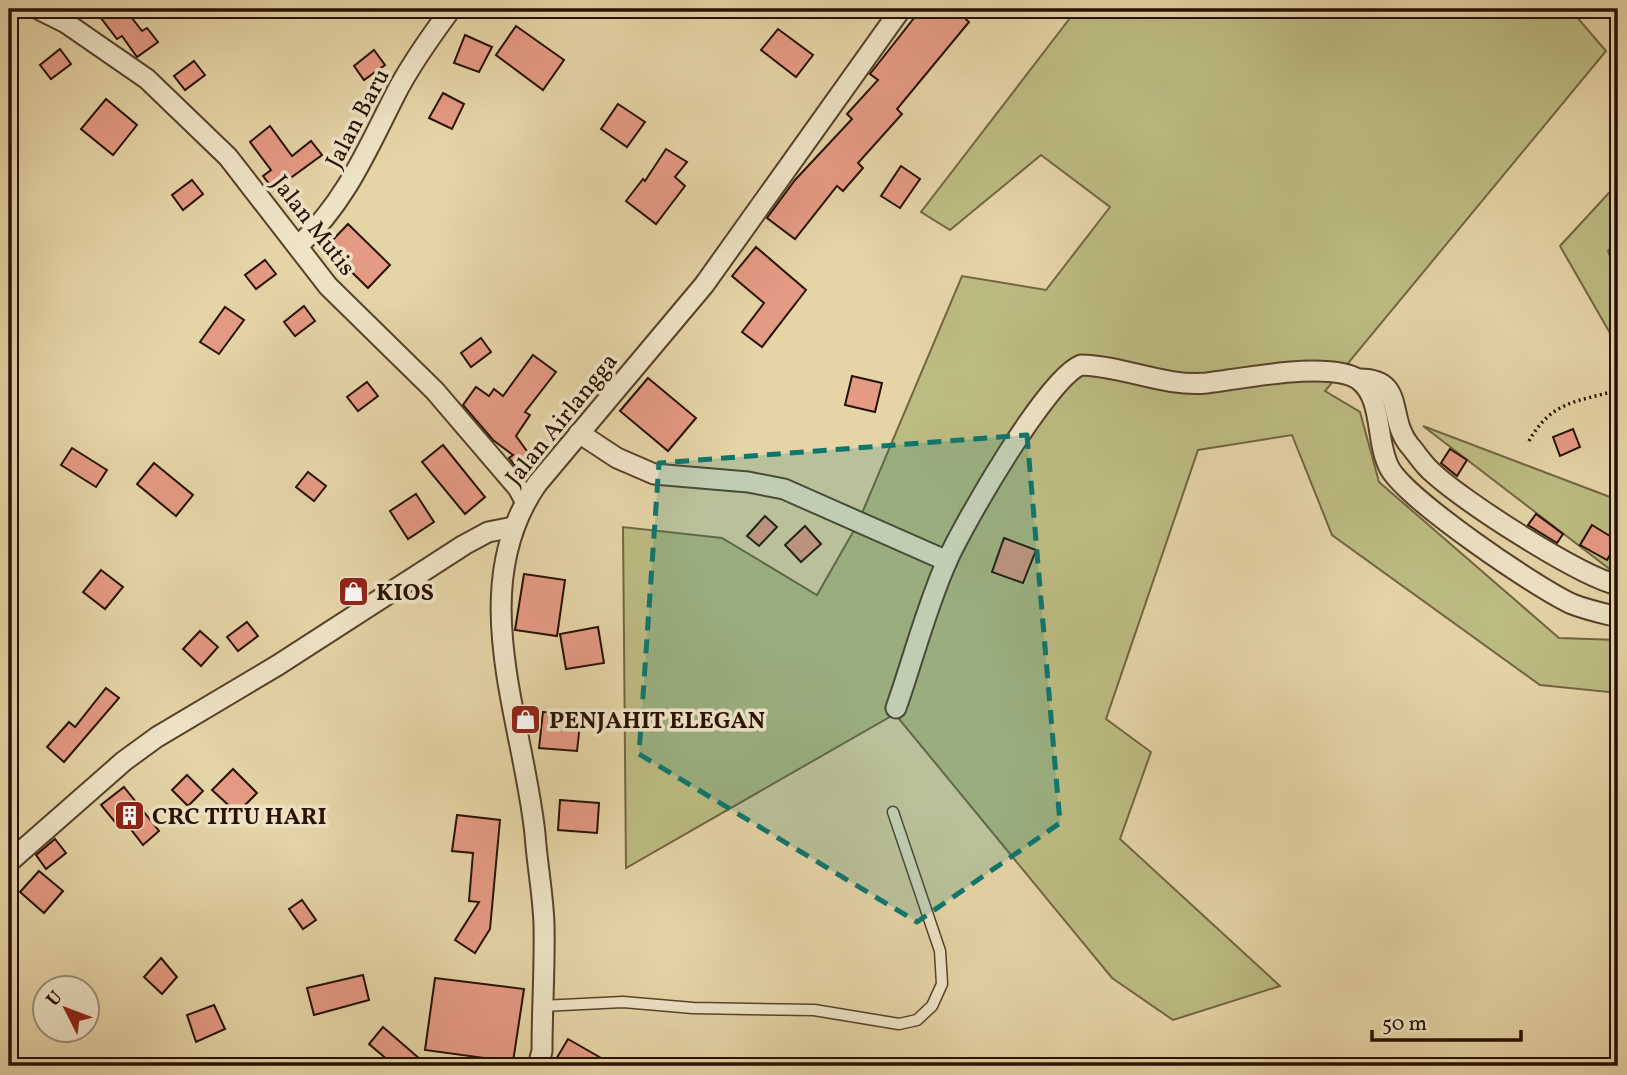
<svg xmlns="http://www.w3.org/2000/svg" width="1627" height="1075" font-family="Vollkorn,serif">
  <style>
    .green { fill: #bcbb82; stroke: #726641; stroke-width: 2 }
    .building { fill: #e59a83; stroke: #271100; stroke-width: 2 }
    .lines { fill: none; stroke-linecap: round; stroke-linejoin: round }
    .lane-casing { stroke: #56422a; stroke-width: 13 }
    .street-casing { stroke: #56422a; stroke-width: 23 }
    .path { stroke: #271100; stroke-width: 3.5; stroke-dasharray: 2 3.5; stroke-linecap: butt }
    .lane { stroke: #eee3c5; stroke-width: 10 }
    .street { stroke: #eee3c5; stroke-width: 19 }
    .marked { fill: #0f766e; fill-opacity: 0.2; stroke: #0f766e; stroke-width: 5; stroke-dasharray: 14 9; stroke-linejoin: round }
    .labels { text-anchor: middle; stroke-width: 7; stroke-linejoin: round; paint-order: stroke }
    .street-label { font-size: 24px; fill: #271100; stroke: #eee3c5 }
    .poi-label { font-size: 24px; font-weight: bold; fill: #271100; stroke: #eee3c5; text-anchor: start }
  </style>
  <rect width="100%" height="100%" fill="#e5d4a6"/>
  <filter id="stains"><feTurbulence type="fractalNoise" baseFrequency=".00286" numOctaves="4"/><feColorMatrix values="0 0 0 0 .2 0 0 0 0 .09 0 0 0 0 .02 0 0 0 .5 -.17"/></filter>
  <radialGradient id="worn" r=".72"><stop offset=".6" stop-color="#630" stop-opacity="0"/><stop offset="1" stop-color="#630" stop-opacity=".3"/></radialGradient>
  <!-- green -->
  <g class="green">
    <polygon points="1077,9 1570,9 1606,51 1325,391 1360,412 1379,482 1559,638 1618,640 1618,693 1540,685 1332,535 1292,435 1198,450 1106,719 1151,752 1120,839 1280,986 1173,1020 1112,978 895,714 626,868 623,527 722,538 817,595 857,525 962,276 1046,290 1110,207 1041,155 950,230 921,212"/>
    <polygon points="1618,183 1618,239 1608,251 1618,276 1618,347 1560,246"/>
    <polygon points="1423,426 1618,500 1618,574 1616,574"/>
  </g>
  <!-- building -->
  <g class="building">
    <polygon points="94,9 125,9 142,31 147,28 158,42 137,57 122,36 117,39"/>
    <polygon points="913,9 955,9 969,22 897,109 902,114 858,163 863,168 843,191 837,186 795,239 767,218 795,180 852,119 847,114 878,80 870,74 914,18 911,16"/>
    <polygon points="516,26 564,60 543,90 496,55"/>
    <polygon points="778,29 813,55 796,77 761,50"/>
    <polygon points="465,35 492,47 479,72 454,63"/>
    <polygon points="60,49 71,64 51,79 40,65"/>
    <polygon points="374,50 385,65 364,80 354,66"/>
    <polygon points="194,61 205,75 185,90 174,76"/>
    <polygon points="443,93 464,104 452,129 429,118"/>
    <polygon points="106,99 137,125 113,155 81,129"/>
    <polygon points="618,104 645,122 627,147 601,129"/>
    <polygon points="270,126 292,156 311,141 322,155 274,190 263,176 271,170 250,142"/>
    <polygon points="666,149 687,162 675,177 685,186 656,224 626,201 643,179 645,181"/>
    <polygon points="901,166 920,179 900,208 881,196"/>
    <polygon points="192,180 203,194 183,210 172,195"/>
    <polygon points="348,224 390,265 368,288 326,247"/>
    <polygon points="756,247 806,290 762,347 742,332 764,303 732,276"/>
    <polygon points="265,260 276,274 256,289 245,275"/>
    <polygon points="304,306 315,321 295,336 284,322"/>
    <polygon points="225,307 244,320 219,354 200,342"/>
    <polygon points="481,338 491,352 471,367 461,353"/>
    <polygon points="533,355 556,372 525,412 530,415 516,436 537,465 533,470 528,466 520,472 509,458 513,455 493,440 463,405 476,387 489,396 494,389 503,396"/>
    <polygon points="852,376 882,383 875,412 845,405"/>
    <polygon points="648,378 696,418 668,451 620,411"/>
    <polygon points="367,382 378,396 358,411 347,397"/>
    <polygon points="1573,429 1580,447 1560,456 1553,437"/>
    <polygon points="443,445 485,497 465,514 422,462"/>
    <polygon points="72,448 107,470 96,487 61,465"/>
    <polygon points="1450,449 1467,460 1457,476 1441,463"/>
    <polygon points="154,463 193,495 176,516 137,484"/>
    <polygon points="308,472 326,486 314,501 296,487"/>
    <polygon points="416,494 434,522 408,539 390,511"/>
    <polygon points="1536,514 1563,534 1557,543 1528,525"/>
    <polygon points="765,516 777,527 759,546 747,536"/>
    <polygon points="1592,525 1618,541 1607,560 1580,545"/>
    <polygon points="805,526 821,544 801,562 785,545"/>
    <polygon points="1004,538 1036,550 1023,583 992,572"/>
    <polygon points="101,570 123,587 105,609 83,592"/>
    <polygon points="524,574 565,580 557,636 515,630"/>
    <polygon points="247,622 258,636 238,651 227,637"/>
    <polygon points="598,627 604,663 566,669 560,634"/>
    <polygon points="200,631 218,647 201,666 183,649"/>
    <polygon points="106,688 119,698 64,762 47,747 69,722 75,727"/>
    <polygon points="543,712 581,715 577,751 539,748"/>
    <polygon points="233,769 257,793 237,813 212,790"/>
    <polygon points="187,775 203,791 188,806 172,790"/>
    <polygon points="124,787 159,831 143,845 126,823 120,828 101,805"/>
    <polygon points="560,800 599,803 597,833 558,830"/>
    <polygon points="457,815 500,820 490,929 475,953 455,940 479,902 469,901 473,853 452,851"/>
    <polygon points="55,839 66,853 46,869 36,855"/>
    <polygon points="39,871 63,891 44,913 20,892"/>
    <polygon points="302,900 316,920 303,929 289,909"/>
    <polygon points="161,958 177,977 162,994 144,977"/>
    <polygon points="363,975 369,1000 314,1015 307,988"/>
    <polygon points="435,978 524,989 513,1062 425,1050"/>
    <polygon points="214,1005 225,1029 196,1042 187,1015"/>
    <polygon points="383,1027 428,1066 395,1066 369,1044"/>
    <polygon points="568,1039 615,1066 552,1066"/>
  </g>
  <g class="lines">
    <defs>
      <polyline id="lane" points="542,1006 623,1002 693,1008 814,1010 899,1024 917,1020 932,1006 942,984 940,951 893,812"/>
      <g id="street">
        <polyline points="38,9 66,23 147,79 228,157 328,286 435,391 518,488 525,501"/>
        <path d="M299,245C345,203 367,150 395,95C410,65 431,36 451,9"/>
        <path d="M1358,379C1407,378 1386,418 1410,446C1417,454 1423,464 1431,471C1461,500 1579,576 1618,585"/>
        <polyline points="579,433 617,458 654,474 748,482 784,489 947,561"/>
        <path d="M896,708C913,660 926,608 947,561C964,523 1047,378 1081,365C1124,366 1164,387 1207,383C1241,379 1331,360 1359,380C1384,399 1375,443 1390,469C1409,501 1535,587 1572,604C1587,610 1602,613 1618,617"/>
        <polyline points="9,862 124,761 157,737 278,665 464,545 488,532 514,527"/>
        <path d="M538,1066L542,1051C542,1008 545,966 544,924C543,894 537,864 535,834C523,719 464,589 537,484L704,285L901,9"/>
      </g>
    </defs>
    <!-- lane casing -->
    <use href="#lane" class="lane-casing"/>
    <!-- street casing -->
    <use href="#street" class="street-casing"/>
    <!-- path -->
    <path class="path" d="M1529,441C1552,400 1578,402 1618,390"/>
    <!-- lane -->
    <use href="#lane" class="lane"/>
    <!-- street -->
    <use href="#street" class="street"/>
  </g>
  <!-- marked area -->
  <path class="marked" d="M1027,435L1060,823L917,922L639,754L659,463Z"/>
  <!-- icons -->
  <defs>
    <symbol id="shop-square" viewBox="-11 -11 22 22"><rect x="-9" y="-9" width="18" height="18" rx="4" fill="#8f2418" stroke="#eee3c5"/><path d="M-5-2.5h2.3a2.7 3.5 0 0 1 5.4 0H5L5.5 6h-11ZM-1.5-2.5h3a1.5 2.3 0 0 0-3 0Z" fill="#fff"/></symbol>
    <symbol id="building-square" viewBox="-11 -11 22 22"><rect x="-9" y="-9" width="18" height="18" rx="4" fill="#8f2418" stroke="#eee3c5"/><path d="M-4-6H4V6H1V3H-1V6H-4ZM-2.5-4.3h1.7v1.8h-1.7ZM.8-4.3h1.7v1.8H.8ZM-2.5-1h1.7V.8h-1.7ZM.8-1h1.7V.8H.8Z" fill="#fff"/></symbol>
  </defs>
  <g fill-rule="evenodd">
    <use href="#shop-square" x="336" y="574" width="35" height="35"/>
    <use href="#shop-square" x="508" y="702" width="35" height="35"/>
    <use href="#building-square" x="112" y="798" width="35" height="35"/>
  </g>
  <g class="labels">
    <!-- street labels -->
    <g class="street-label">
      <text transform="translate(357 118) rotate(-62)" y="8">Jalan Baru</text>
      <text transform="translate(314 225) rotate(52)" y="8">Jalan Mutis</text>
      <text transform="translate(561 419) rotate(-51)" y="8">Jalan Airlangga</text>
    </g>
    <!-- poi labels -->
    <g class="poi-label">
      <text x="376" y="600">KIOS</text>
      <text x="549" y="728">PENJAHIT ELEGAN</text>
      <text x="152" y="824">CRC TITU HARI</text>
    </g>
  </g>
  <!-- margin -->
  <rect width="1627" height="1075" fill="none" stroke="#e5d4a6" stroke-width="35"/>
  <rect x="10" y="10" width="1606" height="1054" fill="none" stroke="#271100" stroke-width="3.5"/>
  <rect x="18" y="18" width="1592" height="1040" fill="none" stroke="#271100" stroke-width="2"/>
  <!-- north arrow -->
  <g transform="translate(66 1009) rotate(312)"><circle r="33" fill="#eee3c5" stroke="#9e8f76" stroke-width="2"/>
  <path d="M0-5L12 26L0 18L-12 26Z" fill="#8f2418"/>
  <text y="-10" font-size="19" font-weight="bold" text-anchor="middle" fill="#271100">U</text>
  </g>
  <!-- scale -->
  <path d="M1372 1030v10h149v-10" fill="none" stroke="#271100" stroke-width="3.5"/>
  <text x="1382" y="1030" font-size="21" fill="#271100" stroke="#eee3c5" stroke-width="5" paint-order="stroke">50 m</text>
  <rect width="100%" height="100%" filter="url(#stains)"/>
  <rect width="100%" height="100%" fill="url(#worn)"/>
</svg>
